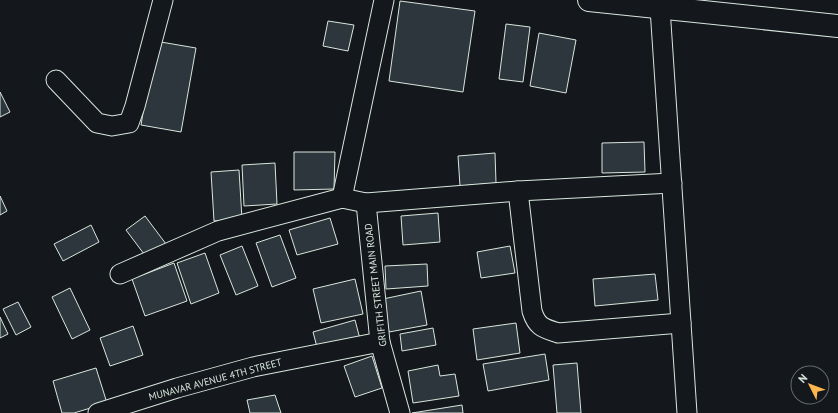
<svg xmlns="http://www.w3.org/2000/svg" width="838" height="413" font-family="'PT Sans',sans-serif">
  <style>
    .building { fill: #2c363c; stroke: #d8e6dc }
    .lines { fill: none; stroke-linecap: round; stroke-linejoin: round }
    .street-casing { stroke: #d8e6dc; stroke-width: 21 }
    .secondary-casing { stroke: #d8e6dc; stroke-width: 24 }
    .street { stroke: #14181c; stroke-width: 19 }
    .secondary { stroke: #14181c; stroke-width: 22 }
    .labels { text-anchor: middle; stroke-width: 3; stroke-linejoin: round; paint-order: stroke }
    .street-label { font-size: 10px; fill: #d8e6dc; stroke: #14181c }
  </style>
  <rect width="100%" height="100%" fill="#14181c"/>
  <!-- building -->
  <g class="building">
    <polygon points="400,1 475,11 463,92 389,81"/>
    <polygon points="328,21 354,25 348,51 323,46"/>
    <polygon points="506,24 530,27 523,82 499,79"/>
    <polygon points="539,33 576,40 566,93 530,86"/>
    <polygon points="155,41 196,48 181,132 141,125"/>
    <polygon points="0,92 10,112 0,117"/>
    <polygon points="644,142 645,172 602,173 602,143"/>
    <polygon points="294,152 335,152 334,189 294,190"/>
    <polygon points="495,153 496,183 460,186 458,156"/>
    <polygon points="275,163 277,204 244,206 242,165"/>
    <polygon points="239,170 242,219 214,221 211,172"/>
    <polygon points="0,196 7,211 0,215"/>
    <polygon points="438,213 440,242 403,245 401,216"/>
    <polygon points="145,216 166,244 147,258 126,230"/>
    <polygon points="330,218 338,244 297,255 289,230"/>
    <polygon points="91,225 99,242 63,261 54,244"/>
    <polygon points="280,235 296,278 272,287 256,243"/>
    <polygon points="242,246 258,286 236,295 220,255"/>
    <polygon points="510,246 515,273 481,278 477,252"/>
    <polygon points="205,253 219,293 191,304 177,263"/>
    <polygon points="174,263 187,301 145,316 132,279"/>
    <polygon points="427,264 428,286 386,289 385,266"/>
    <polygon points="655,274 658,300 595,306 593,279"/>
    <polygon points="355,279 363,314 321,323 313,289"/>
    <polygon points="70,288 90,330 72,339 52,297"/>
    <polygon points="421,291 427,325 389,332 383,299"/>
    <polygon points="18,302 31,327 16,335 3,309"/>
    <polygon points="0,317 8,334 0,338"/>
    <polygon points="355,320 360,339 318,351 313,332"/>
    <polygon points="516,323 520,353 477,360 473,329"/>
    <polygon points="133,326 143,355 110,366 100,338"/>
    <polygon points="433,328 436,345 402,351 400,334"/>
    <polygon points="545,354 549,380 488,391 483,364"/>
    <polygon points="372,356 382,388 355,397 344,366"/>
    <polygon points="577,363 581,413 557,413 553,365"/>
    <polygon points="438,365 440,376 455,374 459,396 413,403 408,371"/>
    <polygon points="96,368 107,403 74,413 62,413 53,381"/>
    <polygon points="275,395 281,413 250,413 247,400"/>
    <polygon points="462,405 463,413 412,413"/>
  </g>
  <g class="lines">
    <defs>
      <g id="street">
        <polyline points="660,8 687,413"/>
        <polyline points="56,80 97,123 112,126 129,123 135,106 163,0"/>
        <path d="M518,191L532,311C537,327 543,328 558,333L681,323"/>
        <polyline points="342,198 384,0"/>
        <polyline points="366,203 380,342 400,413"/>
        <polyline points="120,274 218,231 342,198 366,203 518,191 672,183"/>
        <polyline points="98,413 177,388 253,367 380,342"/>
      </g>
      <polyline id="secondary" points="589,0 838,26"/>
    </defs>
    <!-- street casing -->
    <use href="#street" class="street-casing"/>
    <!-- secondary casing -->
    <use href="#secondary" class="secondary-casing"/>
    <!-- street -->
    <use href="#street" class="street"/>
    <!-- secondary -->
    <use href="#secondary" class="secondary"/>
  </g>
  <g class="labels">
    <!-- street labels -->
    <g class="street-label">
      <text transform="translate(375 285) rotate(-97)" y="4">GRIFITH STREET MAIN ROAD</text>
      <text transform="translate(215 379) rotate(-15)" y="4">MUNAVAR AVENUE 4TH STREET</text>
    </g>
  </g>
  <!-- north arrow -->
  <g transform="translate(810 385) rotate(312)"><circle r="19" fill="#14181c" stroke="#626a69"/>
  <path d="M0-3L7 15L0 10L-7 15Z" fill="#ffb74d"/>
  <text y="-6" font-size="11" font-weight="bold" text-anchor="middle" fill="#d8e6dc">N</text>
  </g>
</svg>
